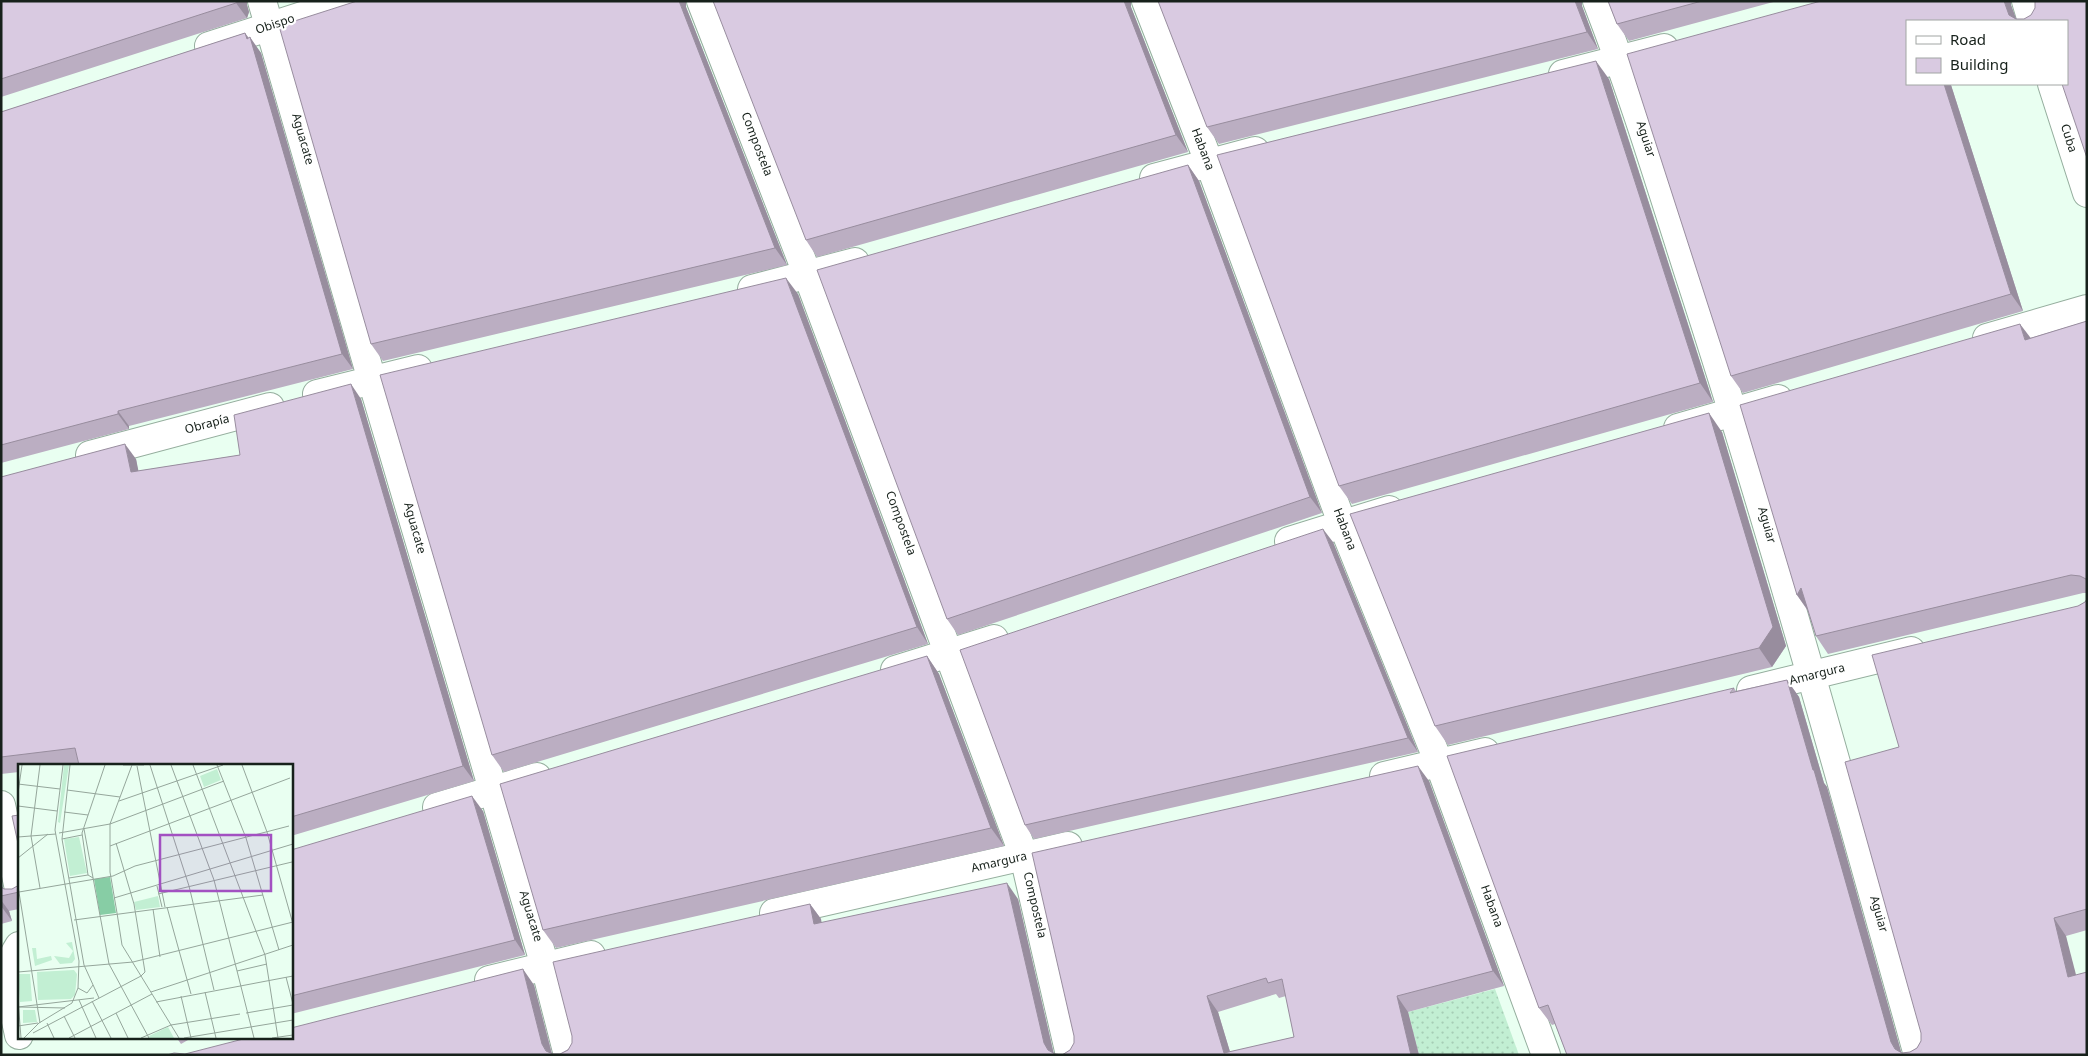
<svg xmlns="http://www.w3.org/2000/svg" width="2088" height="1056" font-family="'Noto Sans',sans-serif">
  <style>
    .grass { fill: url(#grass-dots) }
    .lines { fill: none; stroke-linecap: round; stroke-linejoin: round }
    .minor-casing { stroke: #95ae9e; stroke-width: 30 }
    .minor { stroke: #fff; stroke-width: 28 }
    .wall { fill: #bbaec2; fill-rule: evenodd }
    .shaded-wall { fill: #988d9e }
    .building { fill: #d9cae1; stroke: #988d9e; fill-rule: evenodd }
    .labels { text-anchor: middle; stroke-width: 4.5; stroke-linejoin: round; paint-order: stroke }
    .street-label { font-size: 12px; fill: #17211b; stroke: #fff }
    .inset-road { fill: none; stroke: #95a69b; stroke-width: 1 }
    .view { fill: #a251c1; fill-opacity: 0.15; stroke: #a251c1; stroke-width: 2.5 }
    .inset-edge { fill: none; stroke: #17211b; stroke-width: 2.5 }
  </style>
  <defs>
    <pattern id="grass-dots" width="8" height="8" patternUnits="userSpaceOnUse" patternTransform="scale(1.25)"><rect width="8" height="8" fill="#c2efd3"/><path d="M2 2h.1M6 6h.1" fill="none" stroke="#a6cdb5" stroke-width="1.8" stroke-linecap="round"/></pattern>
  </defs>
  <rect width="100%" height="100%" fill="#e9fff1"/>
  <!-- grass -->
  <polygon class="grass" points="1495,989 1519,1055 1419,1055 1408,1012"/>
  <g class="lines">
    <defs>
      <g id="minor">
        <polyline points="262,1 372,380 545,966 568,1055"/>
        <polyline points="701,1 808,276 1024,856 1070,1055"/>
        <polyline points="1146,1 1209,162 1342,523 1439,763 1546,1055"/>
        <path d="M1597,1C1632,91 1660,183 1689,274C1773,532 1845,794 1918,1055"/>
        <polyline points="2026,1 2032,21"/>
        <polyline points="209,46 349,1"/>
        <polyline points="1563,74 1664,48"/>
        <polyline points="2052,84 2087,193"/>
        <polyline points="1154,178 1255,151"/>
        <polyline points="752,289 855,262"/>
        <polyline points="1987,338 2087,309"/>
        <polyline points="317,394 418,369"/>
        <polyline points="1678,428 1778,399"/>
        <polyline points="90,455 270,407"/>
        <polyline points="1289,541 1389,510"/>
        <polyline points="895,670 994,639"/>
        <polyline points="1751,690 1911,651"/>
        <polyline points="1384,776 1485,752"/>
        <polyline points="1,805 19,889"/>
        <polyline points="437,807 537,777"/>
        <polyline points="774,913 1068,846"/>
        <path d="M19,946C0,974 13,1004 19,1035"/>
        <polyline points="489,980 591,955"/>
      </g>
    </defs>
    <!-- minor casing -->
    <use href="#minor" class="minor-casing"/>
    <!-- minor -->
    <use href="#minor" class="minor"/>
  </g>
  <!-- wall -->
  <g class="wall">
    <polygon points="1,1 247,1 247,5 249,12 247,18 1,97"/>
    <polygon points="1608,1 1777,1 1629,41 1617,24"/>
    <polygon points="1821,1 2011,5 2016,19 2067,21 1907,21 1907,84 1954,84 1951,85 2023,311 1743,393 1731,376"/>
    <polygon points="1582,6 1598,49 1219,144 1207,127"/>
    <polygon points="686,7 787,265 383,361 371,344"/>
    <polygon points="1131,7 1188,152 817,257 806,240"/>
    <polygon points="245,33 261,53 353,369 129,426 129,429 1,463 1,112"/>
    <polygon points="1609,79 1713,402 1352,504 1339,486"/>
    <polygon points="1188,165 1199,181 1322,513 958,635 947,619"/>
    <polygon points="798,294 928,644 504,772 492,755"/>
    <polygon points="2087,321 2087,593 2083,593 1828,654 1816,636 1808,611 1797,595 2030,338"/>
    <polygon points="361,399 474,781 291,836 291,765 19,765 19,772 1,774 1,477 136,459 138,471 240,455"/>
    <polygon points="1722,432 1786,646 1772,667 1448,745 1435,726"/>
    <polygon points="1333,542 1418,752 1034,839 1025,825"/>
    <polygon points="2087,599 2087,930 2066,936 2087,1055 1567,1055 1555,1024 1552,1025 1539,1008 1734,688 1736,691 1787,680 1799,697 1824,783 1827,787 1901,1052 1902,1053 1910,1052 1917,1048 1921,1041 1921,1033 1899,747 2078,606 2085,602"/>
    <polygon points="927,656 939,674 1004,846 556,948 543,930"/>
    <path d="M1429,781L1504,986L1408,1012L1419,1055H167L185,1054L534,985L552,1053L553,1054H560L810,904L821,919V923L1018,899L1054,1054L1062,1055L1070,1050ZM1276,994L1279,998L1286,996L1294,1037L1230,1052L1218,1012Z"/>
    <polygon points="483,811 525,955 291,1014 291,850"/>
    <polygon points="1,881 3,888 4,889 12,889 19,885 19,909 9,911 12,921 1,924"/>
    <polygon points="176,1037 198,1037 188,1040 181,1044"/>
  </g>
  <!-- shaded-wall -->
  <g class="shaded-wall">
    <polygon points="237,1 247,1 247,5 249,12 247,18 236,3"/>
    <polygon points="679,1 686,1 686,7 787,265 775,248"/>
    <polygon points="1124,1 1131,1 1131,7 1188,152 1176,135"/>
    <polygon points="1575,1 1582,1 1582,6 1598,49 1587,32"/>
    <polygon points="2004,1 2011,1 2011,5 2017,21 2009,15"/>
    <polygon points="245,33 251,42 250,37 261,53 353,369 342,354"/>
    <polygon points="1596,61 1609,79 1713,402 1700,383"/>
    <polygon points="1944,84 1950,84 1951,85 2023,311 2011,294"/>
    <polygon points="1188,165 1199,181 1322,513 1310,497"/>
    <polygon points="786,278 798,294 928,644 917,627"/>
    <polygon points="2020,324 2033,341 2025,340"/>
    <polygon points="351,384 361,399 474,781 463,766"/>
    <polygon points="118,411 129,426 129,429 118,414"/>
    <polygon points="1709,413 1722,432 1786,646 1772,667 1759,648"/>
    <polygon points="125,444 136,459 142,488 131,472"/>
    <polygon points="1323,529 1333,542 1418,752 1408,738"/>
    <polygon points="1801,588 1809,612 1797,595"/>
    <polygon points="927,656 939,674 1004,846 991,828"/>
    <polygon points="1787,680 1799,697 1824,783 1827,787 1902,1055 1899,1055 1891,1042"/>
    <polygon points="1418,766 1429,781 1504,986 1493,971"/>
    <polygon points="472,796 483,811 525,955 515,940"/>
    <polygon points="1007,883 1018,899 1054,1055 1048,1050 1044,1043"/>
    <polygon points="1,900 9,911 12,921 1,906"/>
    <polygon points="810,904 821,919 825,940 814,924"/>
    <polygon points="2054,918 2066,936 2081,994 2068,977"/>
    <polygon points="523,969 534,985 552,1055 549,1055 542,1044"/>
    <polygon points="1207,996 1218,1012 1231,1055 1224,1053"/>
    <polygon points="1397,996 1408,1012 1419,1055 1411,1055"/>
  </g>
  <!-- building -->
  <g class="building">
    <polygon points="1,1 237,1 236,3 1,79"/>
    <polygon points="357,1 679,1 775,248 371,344 279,26"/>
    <polygon points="713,1 1124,1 1176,135 806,240"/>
    <polygon points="1158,1 1575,1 1587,32 1207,127"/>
    <polygon points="1608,1 1702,1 1617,24"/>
    <polygon points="1821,1 2004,1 2009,15 2016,19 2024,19 2031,15 2035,8 2035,1 2087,1 2087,158 2062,84 2067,84 2067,21 1907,21 1907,84 1944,84 2011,294 1731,376 1627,54"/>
    <polygon points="245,33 247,39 250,37 342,354 118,411 118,414 1,445 1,112"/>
    <polygon points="1596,61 1700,383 1339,486 1217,155"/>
    <polygon points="1188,165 1310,497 947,619 817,270"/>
    <polygon points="786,278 917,627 492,755 380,375"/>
    <polygon points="2087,321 2087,581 2086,579 2080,576 2071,575 1816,636 1801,588 1797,595 1740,405 2020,324 2025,340"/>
    <polygon points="351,384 463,766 291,817 291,765 79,765 75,748 1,757 1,477 125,444 131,472 240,455 234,415"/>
    <polygon points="1709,413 1773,627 1759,648 1435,726 1350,514"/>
    <polygon points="1323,529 1408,738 1025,825 960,650"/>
    <polygon points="2087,599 2087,909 2054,918 2068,977 2087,972 2087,1055 1567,1055 1548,1005 1539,1008 1447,756 1734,688 1730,693 1787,680 1813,770 1814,770 1891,1042 1895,1049 1902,1053 1910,1052 1917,1048 1921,1041 1921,1033 1845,762 1899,747 1872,655 2078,606 2085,602"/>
    <polygon points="927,656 991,828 543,930 500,784"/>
    <path d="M1418,766L1493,971L1397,996L1411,1055H167L174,1053L185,1054L251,1037H291V1028L523,969L542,1044L546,1051L553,1054H560L568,1050L572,1043V1036L553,962L810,904L814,924L1007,883L1044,1043L1048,1050L1055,1054L1062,1055L1070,1050L1074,1043V1036L1032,853ZM1266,978L1268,983L1282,979L1294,1037L1224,1053L1207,996Z"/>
    <polygon points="472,796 515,940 291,996 291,850"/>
    <polygon points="19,815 19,848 12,816"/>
    <polygon points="19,885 19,892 1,896 1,887 4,889 12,889"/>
  </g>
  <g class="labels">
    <!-- street labels -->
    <g class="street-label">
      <text transform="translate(275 24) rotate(-18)" y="4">Obispo</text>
      <text transform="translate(2069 138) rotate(72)" y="4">Cuba</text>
      <text transform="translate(303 139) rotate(74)" y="4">Aguacate</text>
      <text transform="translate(1646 139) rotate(72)" y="4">Aguiar</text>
      <text transform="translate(757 144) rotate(69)" y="4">Compostela</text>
      <text transform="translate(1203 149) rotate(69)" y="4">Habana</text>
      <text transform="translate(207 424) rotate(-15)" y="4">Obrapía</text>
      <text transform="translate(901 523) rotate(70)" y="4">Compostela</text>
      <text transform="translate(1767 525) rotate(74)" y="4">Aguiar</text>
      <text transform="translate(415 528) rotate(74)" y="4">Aguacate</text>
      <text transform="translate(1345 529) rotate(69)" y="4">Habana</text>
      <text transform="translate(1817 674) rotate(-14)" y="4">Amargura</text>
      <text transform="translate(999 862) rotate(-13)" y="4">Amargura</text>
      <text transform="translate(1035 905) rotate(77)" y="4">Compostela</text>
      <text transform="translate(1492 906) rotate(70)" y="4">Habana</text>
      <text transform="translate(1879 914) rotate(74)" y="4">Aguiar</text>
      <text transform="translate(531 916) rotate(73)" y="4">Aguacate</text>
    </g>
  </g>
  <!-- overview -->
  <g transform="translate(18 764)">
    <rect width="275" height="275" fill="#e9fff1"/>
    <path d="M46,1H51L42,59L40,58ZM199,5L203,16L186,23L182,12ZM61,73L69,109L52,112L46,75ZM140,132L142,143L118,146L116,138ZM54,178L57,195L54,199L42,200L36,192L51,194L55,187L48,179ZM14,184H18L19,195L33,192L34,196L17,202ZM56,206L59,210L57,231L53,235L20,236L19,208ZM0,210H12L14,237L2,238ZM5,246H17L19,258L5,259ZM150,263L156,274H132L131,272Z" fill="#c2efd3"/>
    <path d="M92,113L98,149L82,151L76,115Z" fill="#87cda5"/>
    <path class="inset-road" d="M22,1L13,72L22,124M52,1L44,75L66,201L81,234M105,1H126M114,1L92,60V108L99,149L104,181L161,274M132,1L171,122L196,226M153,1L196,116L236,274M175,1L247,191L260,274M199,1L228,74L261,186M224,1L249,68L275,160M119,2L147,143M0,20L42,25M49,26L102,33M0,29L4,1M101,37L205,1M0,42L39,47M46,48L70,51M92,60L206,17M66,65L91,200L131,274M41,69L92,60M0,73L38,70M44,75L64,71M98,79L116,140L127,208L123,212M92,82L272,14M0,94L30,70M51,114L70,111M75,114L70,111L64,69L87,1M0,122L22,259M139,122L144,143M1,128L95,112L117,102L271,62M140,130L274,98M96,134L275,80M149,143L173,230M135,145L142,193M56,156L245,131M115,198L275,158M219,207L249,200M0,208L115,198M268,213L275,240M60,224L69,229L75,221M133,228L275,181M187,228L198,274M163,232L173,274M0,235L3,274M61,236L78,274M74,237L93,274M138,238L275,212M0,243L76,234M1,243L47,244M98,249L110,274M228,249L275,241M46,252L57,274M29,259L36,274M0,262L20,259M15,269L123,212M6,274L21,259L54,239L60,224L61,197L37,66L45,1M51,274L134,230M123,274L153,261L222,250M166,274L275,256M254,274L275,271"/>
    <path class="view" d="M142,71H253V127H142Z"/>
    <rect width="275" height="275" class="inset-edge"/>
  </g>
  <!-- border -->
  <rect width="2088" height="1056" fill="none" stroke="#17211b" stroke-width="5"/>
  <!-- legend -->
  <rect x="1906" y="20" width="162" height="65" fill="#ffffff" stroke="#a2a6a4"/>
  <rect x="1916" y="36" width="25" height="8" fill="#ffffff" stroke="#a2a6a4"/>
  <text x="1950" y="45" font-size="15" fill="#17211b">Road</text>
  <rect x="1916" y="58" width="25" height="15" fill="#d9cae1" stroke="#a2a6a4"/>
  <text x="1950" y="70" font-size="15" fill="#17211b">Building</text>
</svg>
